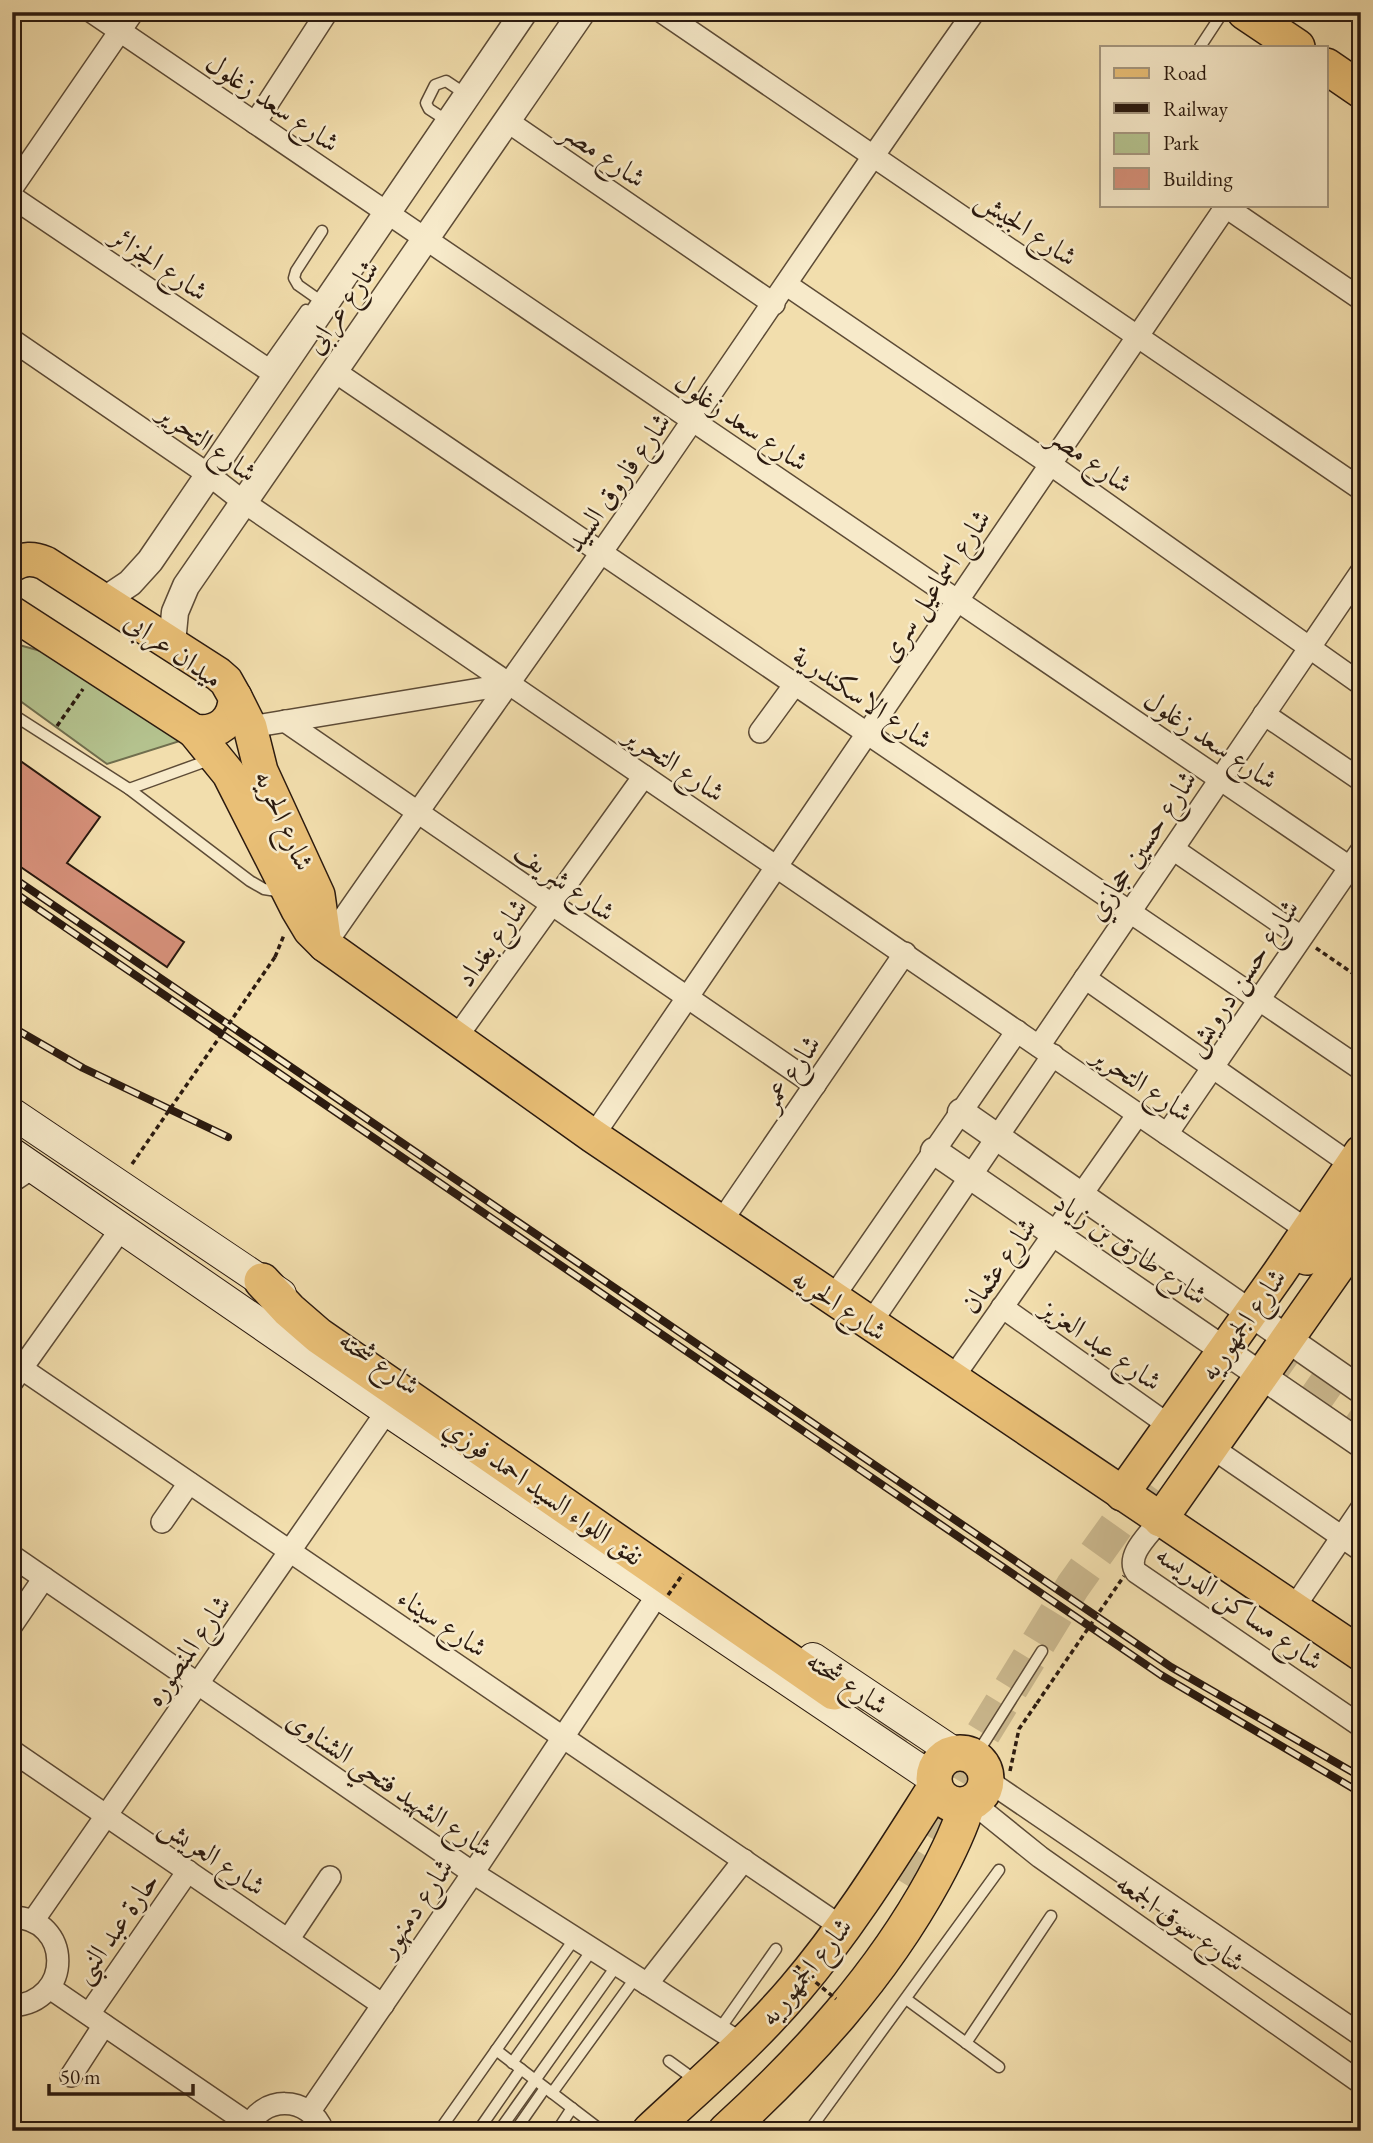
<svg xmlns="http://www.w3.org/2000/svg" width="1373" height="2143" font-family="'EB Garamond',Amiri,serif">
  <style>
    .green { fill: #b4c28e; stroke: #706e4e; stroke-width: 2 }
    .building { fill: #d48f78; stroke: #2b1a0f; stroke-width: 2 }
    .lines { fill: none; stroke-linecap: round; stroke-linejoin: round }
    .trunk-tunnel { stroke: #cab78d; stroke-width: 35; stroke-dasharray: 35 18; stroke-linecap: butt }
    .service-casing { stroke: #5d4b36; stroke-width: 13 }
    .minor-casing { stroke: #5d4b36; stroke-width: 24 }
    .tertiary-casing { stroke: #5d4b36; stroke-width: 29 }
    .secondary-casing { stroke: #2b1a0f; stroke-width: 32 }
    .primary-casing { stroke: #2b1a0f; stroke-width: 36 }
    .trunk-casing { stroke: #2b1a0f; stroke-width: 38 }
    .path { stroke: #2b1a0f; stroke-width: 3.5; stroke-dasharray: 5 3.5; stroke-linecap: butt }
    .service { stroke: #f7eaca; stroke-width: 10 }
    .minor { stroke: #f7eaca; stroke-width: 21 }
    .tertiary { stroke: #f7eaca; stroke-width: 26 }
    .secondary { stroke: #f7eaca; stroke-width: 30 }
    .primary { stroke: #e9bf76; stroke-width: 33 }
    .trunk { stroke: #e9bf76; stroke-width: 35 }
    .rail-casing { stroke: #2b1a0f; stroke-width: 8 }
    .rail { stroke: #f7eaca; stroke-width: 5; stroke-dasharray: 16; stroke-linecap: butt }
    .path-bridge { stroke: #2b1a0f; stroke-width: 3.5; stroke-dasharray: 5 3.5; stroke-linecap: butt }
    .labels { text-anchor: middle; stroke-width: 5; stroke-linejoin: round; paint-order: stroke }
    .street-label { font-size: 28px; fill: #2b1a0f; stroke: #f7eaca }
  </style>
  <rect width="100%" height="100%" fill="#f2dead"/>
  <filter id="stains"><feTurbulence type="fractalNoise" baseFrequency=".00286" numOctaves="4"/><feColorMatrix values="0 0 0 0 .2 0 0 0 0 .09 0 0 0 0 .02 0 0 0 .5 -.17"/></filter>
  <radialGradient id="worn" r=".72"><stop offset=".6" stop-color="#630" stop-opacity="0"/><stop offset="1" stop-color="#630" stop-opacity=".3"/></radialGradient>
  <!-- green -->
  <polygon class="green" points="12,643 55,655 180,741 107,764 12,695"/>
  <!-- building -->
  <polygon class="building" points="12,755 100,817 67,863 184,942 167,967 12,861"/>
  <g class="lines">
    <!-- trunk-tunnel -->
    <g class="trunk-tunnel">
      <polyline points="1264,1351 1292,1362 1361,1410"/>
      <path d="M834,1692C870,1716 922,1762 965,1762"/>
      <polyline points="928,1824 1073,1586 1151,1477"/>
      <polyline points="908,1886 950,1818"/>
    </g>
    <defs>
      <g id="service">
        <polyline points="1200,47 1223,12"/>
        <polyline points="449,122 429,109 426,103 435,85 446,81 467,95"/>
        <polyline points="322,231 296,271 294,278 298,285 325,304"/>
        <polyline points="265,368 306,310"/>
        <polyline points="12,714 129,789 250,881 264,889 283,892"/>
        <polyline points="129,789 212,759"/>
        <polyline points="12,1188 36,1172"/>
        <polyline points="975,1757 1042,1651"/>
        <polyline points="906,1999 999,2067"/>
        <polyline points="719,2030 776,1949"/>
        <polyline points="966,2043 1051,1916"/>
        <polyline points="496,2050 602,2131"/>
        <polyline points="669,2061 698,2082"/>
        <polyline points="512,2063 592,1950"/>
        <polyline points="552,2093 636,1977"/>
        <polyline points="748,2116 768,2131"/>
        <polyline points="439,2131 575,1938"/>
        <polyline points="478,2131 521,2069"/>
        <polyline points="499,2131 617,1965"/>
        <polyline points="515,2131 545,2088"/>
        <polyline points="557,2131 572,2108"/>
        <polyline points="809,2131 999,1870"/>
      </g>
      <g id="minor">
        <polyline points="92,12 1361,875"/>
        <polyline points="662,12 1361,489"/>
        <polyline points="507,121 774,304"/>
        <polyline points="255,123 327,12"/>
        <polyline points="12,188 133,12"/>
        <polyline points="12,197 276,375"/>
        <polyline points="1226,207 1361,299"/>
        <polyline points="787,285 1050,464 1361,684"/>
        <polyline points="12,340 209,475 245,503 1307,1230"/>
        <polyline points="334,371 1361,1069"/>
        <polyline points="1264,714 1361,780"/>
        <polyline points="285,721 815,1085"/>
        <polyline points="250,727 510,684"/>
        <polyline points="760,732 795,684"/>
        <polyline points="1173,849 1301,937"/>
        <path d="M325,945C429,794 536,647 640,497C752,335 860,172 974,12"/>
        <polyline points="1085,978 1352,1165"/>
        <polyline points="456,1038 644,776"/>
        <polyline points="1039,1046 1361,572"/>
        <polyline points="1167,1134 1361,851"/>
        <polyline points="593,1136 1227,205"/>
        <polyline points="721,1222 905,953"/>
        <polyline points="832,1299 1017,1031"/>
        <polyline points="1002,1307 1170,1426"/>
        <polyline points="870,1324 1053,1055"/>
        <polyline points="12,1362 843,1928"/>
        <polyline points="952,1379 1138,1114"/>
        <polyline points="12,1382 121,1229"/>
        <polyline points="1211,1447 1361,1550"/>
        <path d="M1160,1520C1150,1534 1125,1555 1136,1572L1361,1726"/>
        <polyline points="162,1522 189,1483"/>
        <polyline points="12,1556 473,1873 743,2045"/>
        <polyline points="1293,1609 1361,1509"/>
        <polyline points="12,1625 44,1578"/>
        <polyline points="12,1751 383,2005"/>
        <polyline points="987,1780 1361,2035"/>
        <polyline points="973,1803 1040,1857 1361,2083"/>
        <path d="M12,1917C72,1918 74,2002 12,2006"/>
        <polyline points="33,1921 387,1411"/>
        <polyline points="288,1940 330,1877"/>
        <polyline points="647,1984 744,1860"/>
        <polyline points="50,1988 249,2124"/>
        <polyline points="89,2014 188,1871"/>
        <polyline points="71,2076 104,2025"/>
        <polyline points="310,2111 473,1873 658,1594"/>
        <path d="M247,2131C260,2094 310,2095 323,2131"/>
      </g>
      <g id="tertiary">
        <polyline points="103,601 130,583 150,561 524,12"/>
        <polyline points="172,643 175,612 186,586 582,12"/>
        <polyline points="961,1112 1361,1390"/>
        <polyline points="934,1151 1361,1444"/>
      </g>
      <g id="secondary">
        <polyline points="12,1113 281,1294"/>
        <polyline points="12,1153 387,1411 934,1779"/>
        <polyline points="813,1658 955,1753"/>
      </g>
      <g id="primary">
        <path d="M12,565C24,558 33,558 45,563L218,674L226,681L235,697C235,721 218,735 194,731L12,613"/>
        <polyline points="235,697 250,727 261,771 318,895 325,945"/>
        <polyline points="194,731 229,774 298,910 310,930 325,945 593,1136 1361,1654"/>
        <polyline points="1122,1494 1279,1273 1361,1152"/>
        <polyline points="1160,1520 1361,1234"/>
      </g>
      <g id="trunk">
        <polyline points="1245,12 1297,47"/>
        <polyline points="1326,66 1361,90"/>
        <polyline points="1307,1257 1361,1178"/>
        <polyline points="262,1281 289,1310 319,1336 834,1692"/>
        <circle cx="960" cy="1779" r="26"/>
        <path d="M650,2131C699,2085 751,2041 795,1989C848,1927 891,1857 935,1788"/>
        <path d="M726,2131C807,2057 881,1976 934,1879C947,1855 959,1831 967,1805"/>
      </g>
    </defs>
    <!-- service casing -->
    <use href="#service" class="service-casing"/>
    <!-- minor casing -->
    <use href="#minor" class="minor-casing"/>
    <!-- tertiary casing -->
    <use href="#tertiary" class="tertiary-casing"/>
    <!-- secondary casing -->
    <use href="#secondary" class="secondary-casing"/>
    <!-- primary casing -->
    <use href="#primary" class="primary-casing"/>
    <!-- trunk casing -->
    <use href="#trunk" class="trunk-casing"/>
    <!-- path -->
    <g class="path">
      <polyline points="57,726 83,689"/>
      <polyline points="1316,948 1361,979"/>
      <polyline points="275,957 284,935"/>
      <polyline points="1010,1771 1019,1729 1037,1703"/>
    </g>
    <!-- service -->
    <use href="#service" class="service"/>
    <!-- minor -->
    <use href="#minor" class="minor"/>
    <!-- tertiary -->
    <use href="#tertiary" class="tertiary"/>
    <!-- secondary -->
    <use href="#secondary" class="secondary"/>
    <!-- primary -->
    <use href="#primary" class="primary"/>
    <!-- trunk -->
    <use href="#trunk" class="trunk"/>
    <defs>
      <g id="rail">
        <polyline points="12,877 1171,1667 1361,1777"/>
        <polyline points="12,891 1161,1675 1361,1793"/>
        <polyline points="12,1027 83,1068 228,1137"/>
      </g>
    </defs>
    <!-- rail casing -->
    <use href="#rail" class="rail-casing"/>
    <!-- rail -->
    <use href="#rail" class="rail"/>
    <!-- path-bridge -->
    <g class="path-bridge">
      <polyline points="132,1164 275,957"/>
      <polyline points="668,1595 683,1574"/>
      <polyline points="1037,1703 1124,1576"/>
      <polyline points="796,1966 836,1999"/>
    </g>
  </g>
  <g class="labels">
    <!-- street labels -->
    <g class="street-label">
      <text transform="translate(273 102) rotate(34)" y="10">شارع سعد زغلول</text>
      <text transform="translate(604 154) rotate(34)" y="10">شارع مصر</text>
      <text transform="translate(1027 227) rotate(34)" y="10">شارع الجيش</text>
      <text transform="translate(160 263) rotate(34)" y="10">شارع الجزائر</text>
      <text transform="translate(341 306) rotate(-55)" y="10">شارع عرابى</text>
      <text transform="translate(742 421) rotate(34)" y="10">شارع سعد زغلول</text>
      <text transform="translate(208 442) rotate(36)" y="10">شارع التحرير</text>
      <text transform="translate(1091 459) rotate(35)" y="10">شارع مصر</text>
      <text transform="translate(617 482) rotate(-55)" y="10">شارع فاروق السيد</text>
      <text transform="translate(934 585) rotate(-56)" y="10">شارع اسماعيل سرى</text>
      <text transform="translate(174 649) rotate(35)" y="10">ميدان عرابى</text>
      <text transform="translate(863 697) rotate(34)" y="10">شارع الاسكندرية</text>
      <text transform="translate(1211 739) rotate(34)" y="10">شارع سعد زغلول</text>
      <text transform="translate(675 763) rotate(34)" y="10">شارع التحرير</text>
      <text transform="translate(285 820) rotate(66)" y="10">شارع الحريه</text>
      <text transform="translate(1141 845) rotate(-56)" y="10">شارع حسين حجازي</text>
      <text transform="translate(565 881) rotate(35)" y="10">شارع شريف</text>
      <text transform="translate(491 942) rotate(-54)" y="10">شارع بغداد</text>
      <text transform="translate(1241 977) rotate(-56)" y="10">شارع حسن درويش</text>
      <text transform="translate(790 1072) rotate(-56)" y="10">شارع عمر</text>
      <text transform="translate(1143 1083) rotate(34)" y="10">شارع التحرير</text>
      <text transform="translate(1131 1248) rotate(34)" y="10">شارع طارق بن زياد</text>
      <text transform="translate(998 1265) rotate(-55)" y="10">شارع عثمان</text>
      <text transform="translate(840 1304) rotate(34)" y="10">شارع الحريه</text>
      <text transform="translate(1242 1324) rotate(-55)" y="10">شارع الجمهوريه</text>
      <text transform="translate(1102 1344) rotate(35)" y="10">شارع عبد العزيز</text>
      <text transform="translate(380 1362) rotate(35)" y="10">شارع شحته</text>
      <text transform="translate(544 1491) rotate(35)" y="10">نفق اللواء السيد احمد فوزي</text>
      <text transform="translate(1240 1607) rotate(35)" y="10">شارع مساكن الدريسه</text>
      <text transform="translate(443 1622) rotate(34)" y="10">شارع سيناء</text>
      <text transform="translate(187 1650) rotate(-55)" y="10">شارع المنصوره</text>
      <text transform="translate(848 1682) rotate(34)" y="10">شارع شحته</text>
      <text transform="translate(390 1783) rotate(34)" y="10">شارع الشهيد فتحي الشناوى</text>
      <text transform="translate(213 1855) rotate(34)" y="10">شارع العريش</text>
      <text transform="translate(415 1907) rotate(-56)" y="10">شارع دمنهور</text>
      <text transform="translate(1181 1922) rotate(35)" y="10">شارع سوق الجمعه</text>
      <text transform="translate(115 1927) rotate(-55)" y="10">حارة عبد النبى</text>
      <text transform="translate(805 1971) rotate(-51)" y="10">شارع الجمهوريه</text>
    </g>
  </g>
  <!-- margin -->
  <rect width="1373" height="2143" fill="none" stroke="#f2dead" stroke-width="42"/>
  <rect x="14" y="14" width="1345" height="2115" fill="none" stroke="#2b1a0f" stroke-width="3.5"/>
  <rect x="21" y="21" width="1331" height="2101" fill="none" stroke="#2b1a0f" stroke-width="2"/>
  <!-- legend -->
  <rect x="1100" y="46" width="228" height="161" fill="#f7eaca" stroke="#a5977f" stroke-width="2"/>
  <rect x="1114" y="68" width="35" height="10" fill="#e9bf76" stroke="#a5977f" stroke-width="2"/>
  <text x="1163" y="80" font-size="21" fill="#2b1a0f">Road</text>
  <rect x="1114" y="103" width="35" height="10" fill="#2b1a0f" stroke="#a5977f" stroke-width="2"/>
  <text x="1163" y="116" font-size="21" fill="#2b1a0f">Railway</text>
  <rect x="1114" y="133" width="35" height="21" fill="#b4c28e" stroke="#a5977f" stroke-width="2"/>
  <text x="1163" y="150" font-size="21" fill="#2b1a0f">Park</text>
  <rect x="1114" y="168" width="35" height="21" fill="#d48f78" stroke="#a5977f" stroke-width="2"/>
  <text x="1163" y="186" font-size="21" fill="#2b1a0f">Building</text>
  <!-- scale -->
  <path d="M49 2084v10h144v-10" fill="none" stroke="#2b1a0f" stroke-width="3.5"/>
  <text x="60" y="2084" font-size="21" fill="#2b1a0f" stroke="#f7eaca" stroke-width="5" paint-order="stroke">50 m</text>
  <rect width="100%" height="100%" filter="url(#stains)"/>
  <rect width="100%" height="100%" fill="url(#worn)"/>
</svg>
